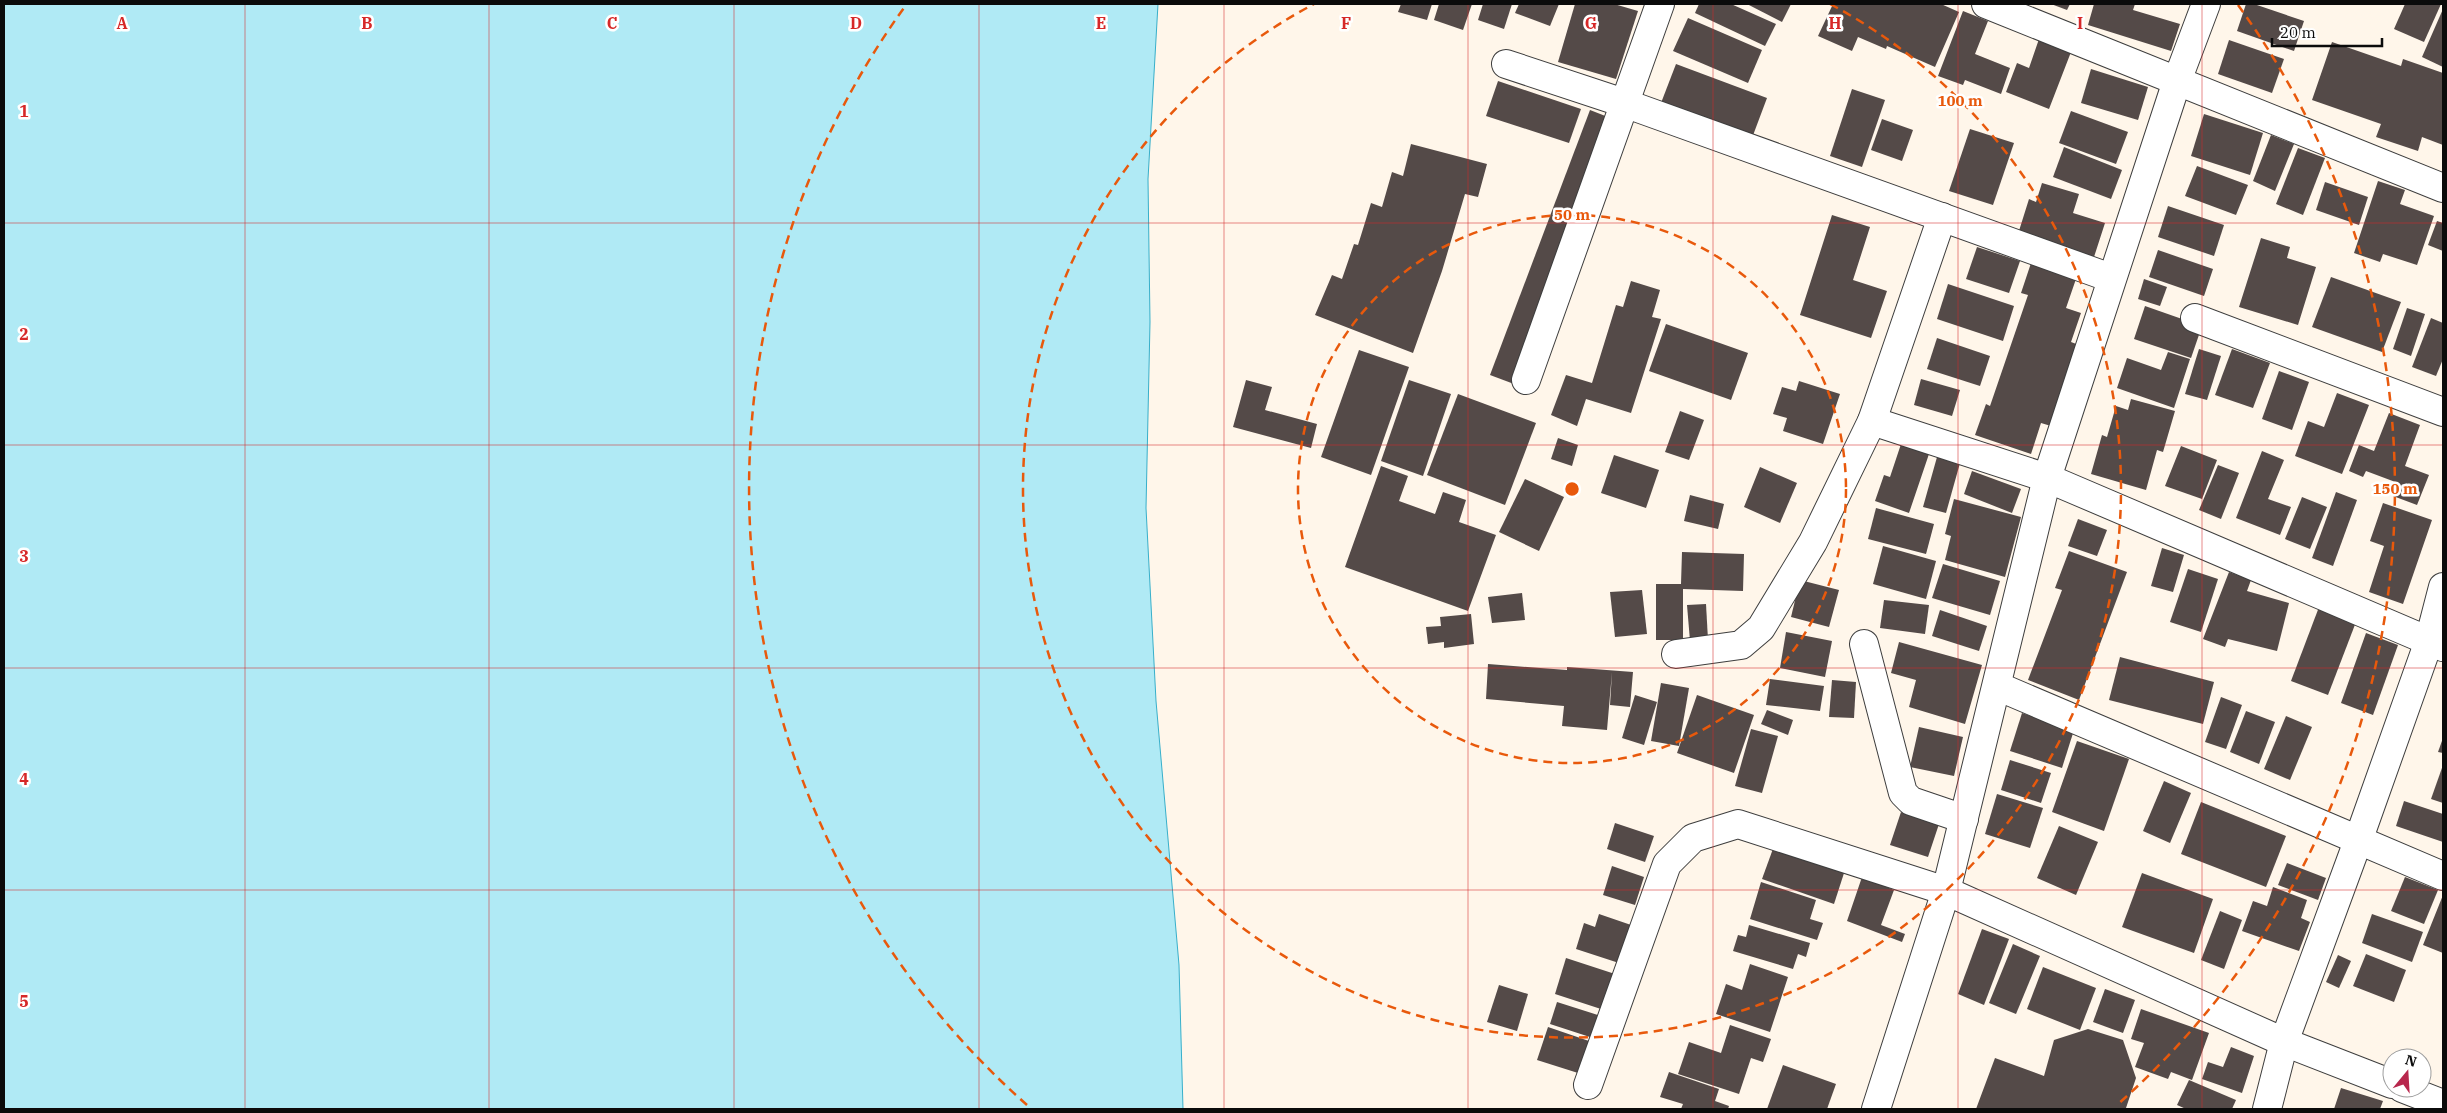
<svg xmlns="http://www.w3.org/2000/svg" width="2447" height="1113" font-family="'IBM Plex Serif',serif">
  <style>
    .water { fill: #b0eaf5; stroke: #38afca }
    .building { fill: #544a48 }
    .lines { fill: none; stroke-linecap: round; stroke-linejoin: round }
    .minor-casing { stroke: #3e3e3e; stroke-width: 30 }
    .minor { stroke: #fff; stroke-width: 28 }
    .grid { fill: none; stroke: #d62828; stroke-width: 1; stroke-opacity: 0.55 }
    .ring { fill: none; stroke: #e8590c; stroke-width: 2.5; stroke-dasharray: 9 6 }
    .grid-label { font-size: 16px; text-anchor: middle; font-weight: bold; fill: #d62828; stroke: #fff; stroke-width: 5; stroke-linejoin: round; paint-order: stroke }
    .centre { fill: #e8590c; stroke: #fff; stroke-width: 2.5 }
    .ring-label { font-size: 15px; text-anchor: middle; font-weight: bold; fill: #e8590c; stroke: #fff; stroke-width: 5; stroke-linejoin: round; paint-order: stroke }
  </style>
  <rect width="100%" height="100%" fill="#fff6ea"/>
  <!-- water -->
  <polygon class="water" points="4,4 1158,4 1148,179 1150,322 1146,508 1156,701 1179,965 1183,1109 4,1109"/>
  <!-- building -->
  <g class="building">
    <polygon points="1401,4 1432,4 1427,20 1398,12"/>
    <polygon points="1439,4 1472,4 1463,30 1434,20"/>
    <polygon points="1483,4 1512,4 1504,29 1478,20"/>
    <polygon points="1519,4 1559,4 1550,26 1515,13"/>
    <polygon points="1575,4 1614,4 1638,11 1616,79 1558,62"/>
    <polygon points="1699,4 1731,4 1776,24 1765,46 1695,13"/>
    <polygon points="1747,4 1791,4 1782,22"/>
    <polygon points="1833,4 1941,4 1959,12 1935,67 1887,46 1886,49 1858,37 1852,51 1818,36"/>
    <polygon points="2051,4 2070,4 2067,10"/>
    <polygon points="2094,4 2135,4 2133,10 2180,24 2171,51 2088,25"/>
    <polygon points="2246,4 2254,4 2304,21 2294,51 2237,31"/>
    <polygon points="2405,4 2441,4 2424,42 2394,29"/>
    <polygon points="2443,9 2443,67 2422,57"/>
    <polygon points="1963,11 1988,21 1975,54 2010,68 2001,94 1965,80 1963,85 1938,76"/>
    <polygon points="1688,18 1762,50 1748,83 1673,51"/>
    <polygon points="2039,39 2071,52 2049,109 2006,92 2017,63 2029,68"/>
    <polygon points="2229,40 2284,59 2272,93 2218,74"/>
    <polygon points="2332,42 2401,66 2403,59 2443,73 2443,145 2422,137 2418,151 2376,137 2381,124 2312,100"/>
    <polygon points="1676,64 1767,98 1752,138 1661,103"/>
    <polygon points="2091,69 2148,87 2138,120 2081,103"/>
    <polygon points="1498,81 1581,109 1569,143 1486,116"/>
    <polygon points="1852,89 1885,100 1862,167 1830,156"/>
    <polygon points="1590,110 1613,119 1514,384 1490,375"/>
    <polygon points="2071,111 2128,132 2116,164 2059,143"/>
    <polygon points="2204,114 2263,133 2250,175 2191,156"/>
    <polygon points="1882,119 1913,130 1902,161 1871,150"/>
    <polygon points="1970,129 2014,143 1993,205 1949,191"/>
    <polygon points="2271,135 2294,144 2275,191 2253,181"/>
    <polygon points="1411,144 1487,164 1478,197 1465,194 1442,271 1413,353 1315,315 1332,275 1342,279 1354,244 1358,245 1371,203 1382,207 1392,172 1403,176"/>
    <polygon points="2064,147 2122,170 2111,199 2053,177"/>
    <polygon points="2298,148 2325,158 2303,215 2276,204"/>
    <polygon points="2197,166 2248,185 2236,215 2185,196"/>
    <polygon points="2378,181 2405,190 2400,204 2434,216 2417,265 2383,254 2380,262 2354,253"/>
    <polygon points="2325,182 2368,197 2359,225 2316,210"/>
    <polygon points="2042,183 2079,194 2073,213 2105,223 2094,257 2018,234 2029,199 2036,202"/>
    <polygon points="2168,206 2224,225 2214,256 2158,237"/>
    <polygon points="1832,215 1870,227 1853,280 1887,291 1871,338 1800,315"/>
    <polygon points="2437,221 2443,223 2443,251 2428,245"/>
    <polygon points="2261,238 2290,247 2287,258 2316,267 2298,325 2239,307"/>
    <polygon points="1977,247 2020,261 2009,293 1966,279"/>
    <polygon points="2158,250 2213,269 2204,296 2149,277"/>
    <polygon points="2031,263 2076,279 2066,308 2081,313 2071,342 2079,345 2051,426 2041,423 2031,454 1975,435 1986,404 1990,406 2028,295 2021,293"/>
    <polygon points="2331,277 2401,302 2382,352 2312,327"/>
    <polygon points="2144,279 2167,287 2160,306 2138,299"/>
    <polygon points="1631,281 1660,290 1652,317 1661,319 1631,413 1586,399 1577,426 1551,415 1566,375 1592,383 1616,305 1623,307"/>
    <polygon points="1948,284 2014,306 2003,341 1937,319"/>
    <polygon points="2145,306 2202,326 2191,358 2134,339"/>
    <polygon points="2407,308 2425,314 2411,356 2393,349"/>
    <polygon points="2431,318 2443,323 2443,359 2436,376 2412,367"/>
    <polygon points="1666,324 1748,353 1731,400 1649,371"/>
    <polygon points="1937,338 1990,356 1980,386 1927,369"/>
    <polygon points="2199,349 2221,356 2207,400 2185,394"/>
    <polygon points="2232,349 2270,363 2253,408 2215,395"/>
    <polygon points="1359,350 1409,367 1371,475 1321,457"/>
    <polygon points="2168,352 2190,359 2174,408 2117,388 2127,358 2161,370"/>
    <polygon points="2279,371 2309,382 2292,430 2262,419"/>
    <polygon points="1921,379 1960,390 1952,416 1914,405"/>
    <polygon points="1246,380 1272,387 1265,410 1317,424 1311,448 1233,427"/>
    <polygon points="1409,380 1451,394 1423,476 1381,461"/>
    <polygon points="1799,381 1840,394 1823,444 1783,431 1787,418 1773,414 1782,387 1796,391"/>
    <polygon points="2337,393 2369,405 2342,474 2295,456 2308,421 2324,427"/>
    <polygon points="1458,394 1536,423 1505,505 1427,475"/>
    <polygon points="2131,399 2175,411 2163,452 2157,450 2146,490 2091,474 2102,435 2107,437 2116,406 2128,410"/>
    <polygon points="1680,411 1704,420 1689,460 1665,452"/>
    <polygon points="2389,413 2420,425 2405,466 2429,475 2417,505 2393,496 2398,483 2366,471 2363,477 2349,471 2359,445 2374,451"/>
    <polygon points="1558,438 1578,445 1572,466 1551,459"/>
    <polygon points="1902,441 1930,451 1909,513 1875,501 1884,475 1890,477"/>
    <polygon points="2181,446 2217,460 2202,499 2165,486"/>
    <polygon points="2262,451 2284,460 2268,499 2291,507 2280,535 2236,518"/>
    <polygon points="1614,455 1659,470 1646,508 1601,493"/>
    <polygon points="1937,457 1960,463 1946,513 1923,507"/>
    <polygon points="2218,465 2239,473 2221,519 2199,510"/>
    <polygon points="1381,466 1408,476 1399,501 1435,514 1443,492 1466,500 1459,522 1496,535 1468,611 1345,567"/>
    <polygon points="1760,467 1797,483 1780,523 1744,507"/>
    <polygon points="1972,471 2021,489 2012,513 1964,494"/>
    <polygon points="1525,479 1564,497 1539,551 1499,532"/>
    <polygon points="2336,492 2357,500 2333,566 2312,558"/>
    <polygon points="1690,495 1724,504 1718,529 1684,521"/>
    <polygon points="2302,497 2327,507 2310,549 2285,539"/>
    <polygon points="1954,499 2021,517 2005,577 1945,560 1951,536 1945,534"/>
    <polygon points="2383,503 2432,520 2403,604 2369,592 2384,546 2370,541"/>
    <polygon points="1876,508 1934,524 1926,554 1868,539"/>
    <polygon points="2078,519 2107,530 2097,556 2068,546"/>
    <polygon points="1883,546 1936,561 1926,599 1873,584"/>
    <polygon points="2162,548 2184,555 2173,592 2151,586"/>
    <polygon points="2069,551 2127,572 2079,700 2028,680 2062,590 2055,588"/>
    <polygon points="1682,552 1744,554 1743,591 1683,589 1683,640 1656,640 1656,584 1681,584"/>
    <polygon points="1943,564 2000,581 1990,615 1932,598"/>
    <polygon points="2188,569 2218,579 2201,632 2170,622"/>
    <polygon points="2229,572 2251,580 2247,591 2289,603 2277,651 2228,639 2225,647 2203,639"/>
    <polygon points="1800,580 1839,590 1829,627 1791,617"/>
    <polygon points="1642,590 1647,634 1615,637 1610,592"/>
    <polygon points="1522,593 1525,620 1492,623 1488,597"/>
    <polygon points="1884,600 1929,605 1925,634 1880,628"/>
    <polygon points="1706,604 1708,640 1690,641 1687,605"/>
    <polygon points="2319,607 2356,622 2328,695 2291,681"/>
    <polygon points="1940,610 1987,626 1979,651 1932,636"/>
    <polygon points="1471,614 1474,644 1444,648 1444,642 1428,644 1426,627 1441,626 1440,617"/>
    <polygon points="1786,632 1832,641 1825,677 1780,668"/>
    <polygon points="2366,633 2398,645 2373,715 2341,703"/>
    <polygon points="1899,642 1982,665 1965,724 1909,707 1916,680 1891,673"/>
    <polygon points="2120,657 2214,682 2203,724 2109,700"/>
    <polygon points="1488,664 1567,670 1567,667 1633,672 1630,707 1610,705 1612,672 1607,730 1562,726 1564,706 1486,699"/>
    <polygon points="1770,679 1824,686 1820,711 1766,705"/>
    <polygon points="1832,680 1856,682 1854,718 1829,717"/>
    <polygon points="1661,683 1689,688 1679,746 1651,741"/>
    <polygon points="1635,695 1657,702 1644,745 1622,738"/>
    <polygon points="1697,695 1754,715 1734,773 1677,753"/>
    <polygon points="2221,697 2242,705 2226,749 2205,742"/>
    <polygon points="1767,710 1793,720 1788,735 1761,724"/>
    <polygon points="2246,711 2275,722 2259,764 2230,752"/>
    <polygon points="2022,713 2074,730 2062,768 2010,751"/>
    <polygon points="2286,716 2312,727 2290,780 2264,769"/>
    <polygon points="1919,727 1963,737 1954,776 1910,767"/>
    <polygon points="1751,729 1778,736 1762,793 1735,786"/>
    <polygon points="2443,738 2443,753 2438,752"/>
    <polygon points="2077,741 2129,759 2104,831 2052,812"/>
    <polygon points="2010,760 2051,773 2041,803 2001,790"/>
    <polygon points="2443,765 2443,803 2431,799"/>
    <polygon points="2164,781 2191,793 2170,843 2143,831"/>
    <polygon points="1997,794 2043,808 2030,848 1985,834"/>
    <polygon points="2404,801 2443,814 2443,842 2396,826"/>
    <polygon points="2201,802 2286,836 2266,887 2181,854"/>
    <polygon points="1901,812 1939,824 1928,857 1890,845"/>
    <polygon points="1615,823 1654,836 1645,862 1607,849"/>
    <polygon points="2059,826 2098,842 2076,895 2037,878"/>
    <polygon points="1774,846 1845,870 1834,904 1762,879"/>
    <polygon points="2287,863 2326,878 2318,900 2278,885"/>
    <polygon points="1612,866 1644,877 1635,905 1603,895"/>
    <polygon points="2142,873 2213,899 2194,953 2122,927"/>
    <polygon points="1862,877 1894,890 1881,925 1905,934 1902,942 1847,921"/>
    <polygon points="2405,877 2438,890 2424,924 2391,911"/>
    <polygon points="1761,882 1816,900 1810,919 1823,923 1817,940 1750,919"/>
    <polygon points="2273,887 2307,900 2301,918 2310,922 2299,951 2242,931 2253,901 2267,906"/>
    <polygon points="2443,895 2443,953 2423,945"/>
    <polygon points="2220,911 2242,920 2224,969 2201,960"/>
    <polygon points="1599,914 1634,926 1622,964 1576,949 1584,923 1595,927"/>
    <polygon points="2372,914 2423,932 2412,962 2362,943"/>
    <polygon points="1749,925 1810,943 1806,957 1798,954 1793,969 1733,951 1738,935 1746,937"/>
    <polygon points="1982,929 2009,939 1984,1005 1958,994"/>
    <polygon points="2013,944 2040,956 2016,1014 1989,1003"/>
    <polygon points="2366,954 2406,970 2394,1002 2353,986"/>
    <polygon points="2338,955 2351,961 2339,988 2326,982"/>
    <polygon points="1566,958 1615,974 1604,1010 1555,994"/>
    <polygon points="1750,964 1788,977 1770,1032 1716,1014 1726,984 1742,990"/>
    <polygon points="2043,967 2096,988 2080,1030 2027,1009"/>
    <polygon points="1499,985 1528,994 1517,1031 1487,1022"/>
    <polygon points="2105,989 2135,1000 2123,1033 2093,1022"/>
    <polygon points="1557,1002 1601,1016 1593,1038 1550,1024"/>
    <polygon points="2141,1009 2209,1033 2192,1080 2171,1072 2168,1079 2135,1067 2144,1043 2131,1039"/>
    <polygon points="1730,1025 1771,1039 1763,1062 1751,1058 1739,1094 1678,1074 1689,1042 1721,1053"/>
    <polygon points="1548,1027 1589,1041 1578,1073 1537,1060"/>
    <polygon points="2088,1029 2123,1040 2136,1078 2126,1108 1976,1109 1995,1058 2044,1076 2054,1040"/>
    <polygon points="2231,1047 2254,1056 2242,1093 2202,1079 2208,1062 2223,1067"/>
    <polygon points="1783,1065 1836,1084 1827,1109 1767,1109"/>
    <polygon points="1669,1072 1719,1089 1715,1101 1729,1106 1728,1109 1681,1109 1683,1104 1660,1097"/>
    <polygon points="2189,1080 2236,1100 2232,1109 2186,1109 2177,1105"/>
    <polygon points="2341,1088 2383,1101 2380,1109 2334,1109"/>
  </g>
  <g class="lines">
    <defs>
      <g id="minor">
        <polyline points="1986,4 2443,188"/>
        <polyline points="1506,64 1624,103 2111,278"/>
        <polyline points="2195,318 2443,412"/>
        <polyline points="1526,380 1660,4"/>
        <polyline points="1872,421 2047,478 2443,647"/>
        <polyline points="1864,644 1903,793 1911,801 1964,819"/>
        <polyline points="1676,654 1741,645 1761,628 1813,542 1872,421 1942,217"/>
        <polyline points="1997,686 2443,876"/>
        <polyline points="1588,1085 1667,864 1693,838 1738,824 1946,891 2284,1042 2392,1084"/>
        <polyline points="2402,1088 2443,1104"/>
        <polyline points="1876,1109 1946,891 2047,478 2177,81 2206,4"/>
        <polyline points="2267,1109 2284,1042 2358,841 2429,641 2443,587"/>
      </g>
    </defs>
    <!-- minor casing -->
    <use href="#minor" class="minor-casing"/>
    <!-- minor -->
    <use href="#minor" class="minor"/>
  </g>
  <!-- grid -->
  <path class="grid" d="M245,4V1109M489,4V1109M734,4V1109M979,4V1109M1224,4V1109M1468,4V1109M1713,4V1109M1958,4V1109M2202,4V1109M4,223H2443M4,445H2443M4,668H2443M4,890H2443"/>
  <!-- distance rings -->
  <g class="ring">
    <circle cx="1572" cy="489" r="274"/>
    <path d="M1830 4A549 549 0 1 1 1314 4"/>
    <path d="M1027 1105A823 823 0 0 1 906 5M2238 5A823 823 0 0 1 2117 1105"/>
  </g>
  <g class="grid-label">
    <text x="122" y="29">A</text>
    <text x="367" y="29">B</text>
    <text x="612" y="29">C</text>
    <text x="856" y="29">D</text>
    <text x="1101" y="29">E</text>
    <text x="1346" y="29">F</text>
    <text x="1591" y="29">G</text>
    <text x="1835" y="29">H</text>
    <text x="2080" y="29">I</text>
    <text x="24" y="117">1</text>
    <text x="24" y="340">2</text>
    <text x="24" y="562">3</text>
    <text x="24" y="785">4</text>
    <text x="24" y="1007">5</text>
  </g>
  <circle cx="1572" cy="489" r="8" class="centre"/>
  <g class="ring-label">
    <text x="1960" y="106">100 m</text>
    <text x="1572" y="220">50 m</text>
    <text x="2395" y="494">150 m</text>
  </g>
  <!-- border -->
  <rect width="2447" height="1113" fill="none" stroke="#0b0b0b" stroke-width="10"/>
  <!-- north arrow -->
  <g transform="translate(2407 1073) rotate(18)"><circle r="24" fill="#ffffff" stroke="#9d9d9d"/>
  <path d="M0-4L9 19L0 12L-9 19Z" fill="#b8274d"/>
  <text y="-8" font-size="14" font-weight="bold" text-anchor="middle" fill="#0b0b0b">N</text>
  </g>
  <!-- scale -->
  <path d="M2272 38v8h110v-8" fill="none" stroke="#0b0b0b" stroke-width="2.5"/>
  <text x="2280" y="38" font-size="15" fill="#0b0b0b" stroke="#ffffff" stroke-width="4" paint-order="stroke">20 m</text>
</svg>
